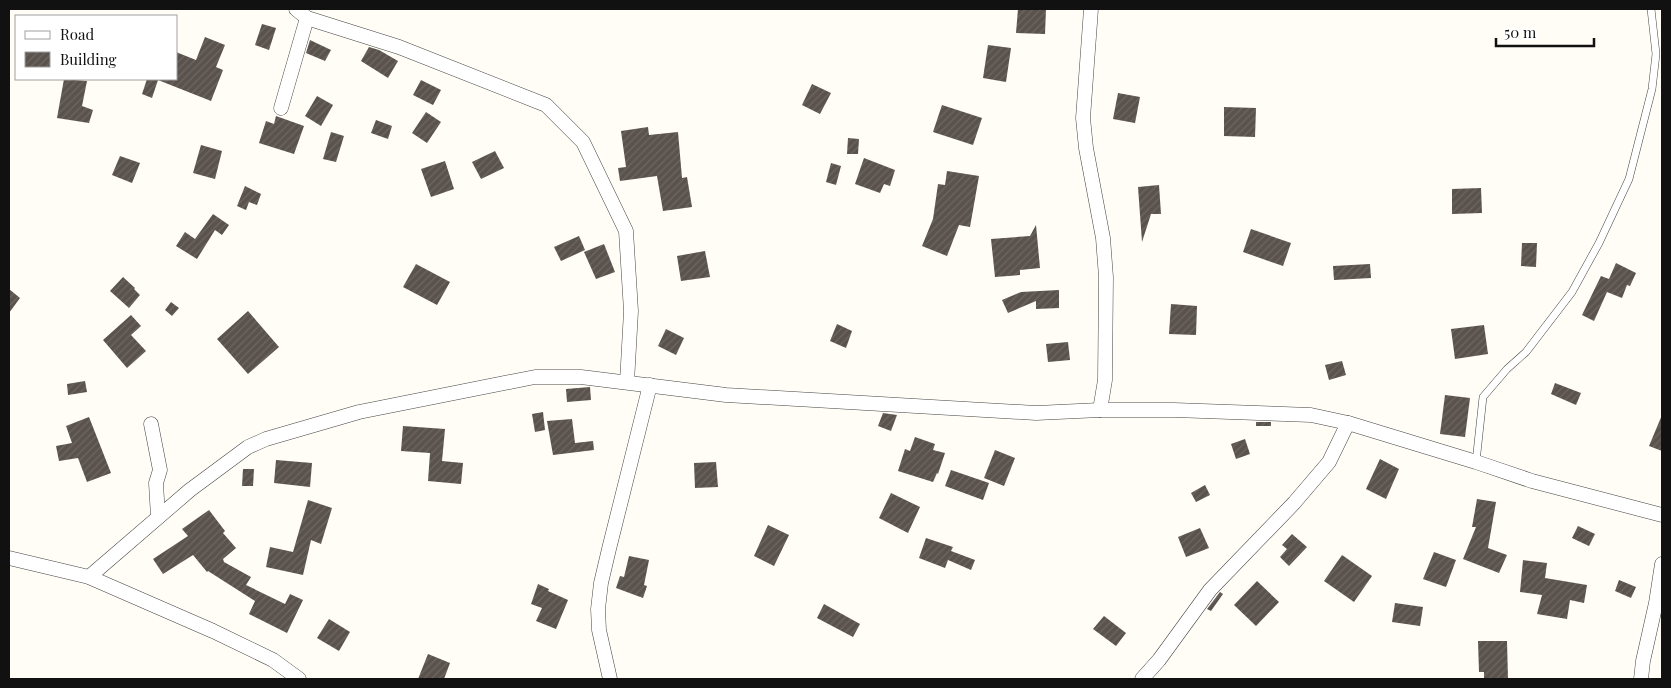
<svg xmlns="http://www.w3.org/2000/svg" width="1671" height="688" font-family="'Playfair Display',serif">
  <style>
    .building { fill: url(#building-hatch) }
    .lines { fill: none; stroke-linecap: round; stroke-linejoin: round }
    .service-casing { stroke: #444; stroke-width: 8 }
    .minor-casing { stroke: #444; stroke-width: 15 }
    .service { stroke: #fff; stroke-width: 7 }
    .minor { stroke: #fff; stroke-width: 14 }
  </style>
  <defs>
    <pattern id="building-hatch" width="6" height="6" patternUnits="userSpaceOnUse" patternTransform="scale(1.25)"><rect width="6" height="6" fill="#5a524d"/><path d="M-1 1l2-2M0 6l6-6M5 7l2-2" fill="none" stroke="#6d6662"/></pattern>
  </defs>
  <rect width="100%" height="100%" fill="#fffdf5"/>
  <!-- building -->
  <g class="building">
    <polygon points="1018,9 1046,9 1045,34 1016,33"/>
    <polygon points="262,24 276,28 269,50 255,45"/>
    <polygon points="205,37 225,45 216,67 223,70 211,101 158,80 152,98 142,94 147,79 176,79 176,52 196,60"/>
    <polygon points="310,40 331,50 325,61 306,53"/>
    <polygon points="988,45 1011,48 1006,82 983,78"/>
    <polygon points="369,47 379,50 398,61 388,78 361,61"/>
    <polygon points="64,79 87,81 82,106 93,110 89,123 57,118"/>
    <polygon points="421,80 441,90 433,105 413,95"/>
    <polygon points="812,84 831,93 820,114 802,105"/>
    <polygon points="1118,93 1140,97 1135,123 1113,119"/>
    <polygon points="317,96 333,105 321,126 305,116"/>
    <polygon points="942,105 982,118 973,145 933,132"/>
    <polygon points="1224,107 1256,108 1255,137 1224,136"/>
    <polygon points="426,112 441,122 427,143 412,133"/>
    <polygon points="276,116 304,126 294,154 259,143 266,121 274,124"/>
    <polygon points="376,120 392,126 388,139 371,133"/>
    <polygon points="648,127 649,135 678,132 682,178 687,177 692,207 663,211 657,176 620,181 618,168 626,167 621,131"/>
    <polygon points="331,132 344,136 336,162 323,159"/>
    <polygon points="848,138 859,139 858,154 847,154"/>
    <polygon points="201,145 222,151 215,179 193,173"/>
    <polygon points="495,151 504,168 481,179 472,162"/>
    <polygon points="120,156 140,163 132,183 112,175"/>
    <polygon points="864,158 895,170 890,186 884,184 880,193 855,184"/>
    <polygon points="445,161 454,189 431,197 421,169"/>
    <polygon points="831,163 841,166 836,185 826,182"/>
    <polygon points="947,171 979,176 970,227 959,225 947,256 922,246 933,219 938,184 945,185"/>
    <polygon points="1159,185 1161,214 1151,214 1142,242 1138,187"/>
    <polygon points="245,186 261,194 257,205 249,202 246,210 237,206"/>
    <polygon points="1481,188 1482,213 1452,214 1452,189"/>
    <polygon points="213,214 229,225 222,235 215,230 197,259 176,246 185,232 195,239"/>
    <polygon points="1036,225 1040,268 1020,270 1020,275 995,277 991,239 1030,236"/>
    <polygon points="1251,229 1291,243 1283,266 1243,252"/>
    <polygon points="579,236 585,250 561,261 554,247"/>
    <polygon points="1522,243 1537,243 1536,267 1521,266"/>
    <polygon points="604,244 615,272 596,279 584,252"/>
    <polygon points="705,251 710,277 681,281 677,256"/>
    <polygon points="1616,263 1636,273 1630,286 1627,285 1622,298 1607,292 1594,321 1582,315 1601,276 1609,279"/>
    <polygon points="416,264 450,282 437,305 403,287"/>
    <polygon points="1370,264 1371,278 1334,280 1333,266"/>
    <polygon points="123,277 135,288 134,289 140,295 129,308 110,291"/>
    <polygon points="9,289 20,298 9,313"/>
    <polygon points="1059,290 1059,308 1036,309 1036,301 1008,313 1002,300 1021,292"/>
    <polygon points="171,302 179,308 172,316 165,310"/>
    <polygon points="1171,304 1197,306 1196,335 1169,334"/>
    <polygon points="248,311 279,347 248,374 217,339"/>
    <polygon points="131,315 141,326 131,335 146,351 127,368 103,340"/>
    <polygon points="837,324 852,331 846,348 830,341"/>
    <polygon points="1484,325 1488,354 1455,359 1451,329"/>
    <polygon points="666,329 684,338 676,355 658,346"/>
    <polygon points="1068,342 1070,360 1048,362 1046,344"/>
    <polygon points="1342,361 1346,375 1329,380 1325,365"/>
    <polygon points="85,381 87,392 68,395 67,384"/>
    <polygon points="1555,383 1581,393 1576,405 1551,394"/>
    <polygon points="590,387 591,400 567,402 566,389"/>
    <polygon points="1445,395 1470,398 1465,437 1440,434"/>
    <polygon points="543,412 545,430 535,432 532,414"/>
    <polygon points="883,413 897,415 891,431 878,426"/>
    <polygon points="1662,415 1662,451 1649,446"/>
    <polygon points="89,417 111,473 87,482 78,458 59,461 56,446 72,443 66,426"/>
    <polygon points="572,419 575,443 593,441 594,450 553,455 547,421"/>
    <rect x="1256" y="422" width="15" height="4"/>
    <polygon points="403,426 445,429 442,461 463,463 461,484 428,481 430,453 401,451"/>
    <polygon points="915,437 935,444 933,450 945,453 938,474 937,473 933,482 898,471 905,449 910,451"/>
    <polygon points="1245,439 1250,454 1236,459 1231,444"/>
    <polygon points="995,450 1015,458 1004,486 984,478"/>
    <polygon points="1380,459 1399,469 1386,499 1366,489"/>
    <polygon points="276,460 312,463 310,487 274,483"/>
    <polygon points="716,462 718,487 695,488 694,463"/>
    <polygon points="243,469 254,469 253,486 242,486"/>
    <polygon points="951,470 989,483 983,500 945,486"/>
    <polygon points="1205,485 1210,495 1196,502 1191,493"/>
    <polygon points="891,493 920,507 908,533 879,518"/>
    <polygon points="1477,499 1496,502 1488,548 1507,555 1499,573 1463,559 1476,527 1472,527"/>
    <polygon points="308,500 332,508 321,544 311,540 303,575 266,567 270,547 293,552"/>
    <polygon points="209,510 225,531 223,533 236,548 223,559 224,562 251,577 246,585 285,604 290,594 303,600 287,633 249,614 255,601 208,571 207,572 193,555 163,574 153,559 188,536 182,529"/>
    <polygon points="768,525 789,535 774,566 754,556"/>
    <polygon points="1578,526 1595,534 1589,546 1572,538"/>
    <polygon points="1200,528 1209,548 1186,557 1178,537"/>
    <polygon points="1292,534 1307,547 1289,566 1280,557 1287,549 1282,545"/>
    <polygon points="926,538 953,547 951,551 975,560 971,570 948,560 945,568 919,558"/>
    <polygon points="1434,552 1456,560 1446,587 1423,579"/>
    <polygon points="1342,555 1372,576 1354,602 1324,581"/>
    <polygon points="629,556 649,560 644,585 647,586 643,598 616,588 620,576 624,577"/>
    <polygon points="1523,560 1547,563 1545,578 1587,585 1584,603 1570,600 1567,619 1537,614 1542,595 1520,592"/>
    <polygon points="1619,580 1636,587 1631,598 1615,591"/>
    <polygon points="1257,581 1279,602 1256,626 1234,605"/>
    <polygon points="538,584 549,589 548,591 568,600 556,629 536,621 542,608 531,604"/>
    <polygon points="1220,592 1223,594 1211,611 1207,609"/>
    <polygon points="1395,603 1423,607 1420,626 1392,622"/>
    <polygon points="824,604 860,624 853,637 817,618"/>
    <polygon points="1104,616 1126,633 1116,646 1093,629"/>
    <polygon points="329,619 350,632 339,651 317,638"/>
    <polygon points="1478,641 1507,641 1508,679 1484,679 1484,672 1479,672"/>
    <polygon points="428,654 450,663 444,679 418,679"/>
  </g>
  <g class="lines">
    <defs>
      <polyline id="service" points="1476,462 1483,397 1507,369 1526,352 1572,292 1599,243 1629,179 1652,89 1656,54 1651,9"/>
      <g id="minor">
        <polyline points="296,9 307,18 399,47 546,105 583,142 626,231 631,311 627,382"/>
        <polyline points="1091,9 1083,118 1086,148 1103,238 1106,277 1105,380 1100,410"/>
        <polyline points="281,108 307,18"/>
        <polyline points="151,424 160,470 156,483 158,517"/>
        <polyline points="9,558 89,577 213,631 273,660 299,679"/>
        <polyline points="89,577 190,490 248,447 266,439 359,412 535,377 581,377 726,395 1036,413 1100,410 1174,410 1311,415 1348,423 1476,462 1532,481 1662,515"/>
        <polyline points="610,679 599,630 598,609 601,583 609,549 650,385"/>
        <polyline points="1142,679 1159,660 1210,590 1294,503 1329,462 1348,423"/>
        <polyline points="1641,679 1643,661 1656,603 1662,564"/>
      </g>
    </defs>
    <!-- service casing -->
    <use href="#service" class="service-casing"/>
    <!-- minor casing -->
    <use href="#minor" class="minor-casing"/>
    <!-- service -->
    <use href="#service" class="service"/>
    <!-- minor -->
    <use href="#minor" class="minor"/>
  </g>
  <!-- border -->
  <rect width="1671" height="688" fill="none" stroke="#111111" stroke-width="20"/>
  <!-- legend -->
  <rect x="15" y="15" width="162" height="65" fill="#ffffff" stroke="#a0a0a0"/>
  <rect x="25" y="31" width="25" height="8" fill="#ffffff" stroke="#a0a0a0"/>
  <text x="60" y="40" font-size="15" fill="#111111">Road</text>
  <rect x="25" y="52" width="25" height="15" fill="url(#building-hatch)" stroke="#a0a0a0"/>
  <text x="60" y="65" font-size="15" fill="#111111">Building</text>
  <!-- scale -->
  <path d="M1496 38v8h98v-8" fill="none" stroke="#111111" stroke-width="2.5"/>
  <text x="1504" y="38" font-size="15" fill="#111111" stroke="#ffffff" stroke-width="4" paint-order="stroke">50 m</text>
</svg>
